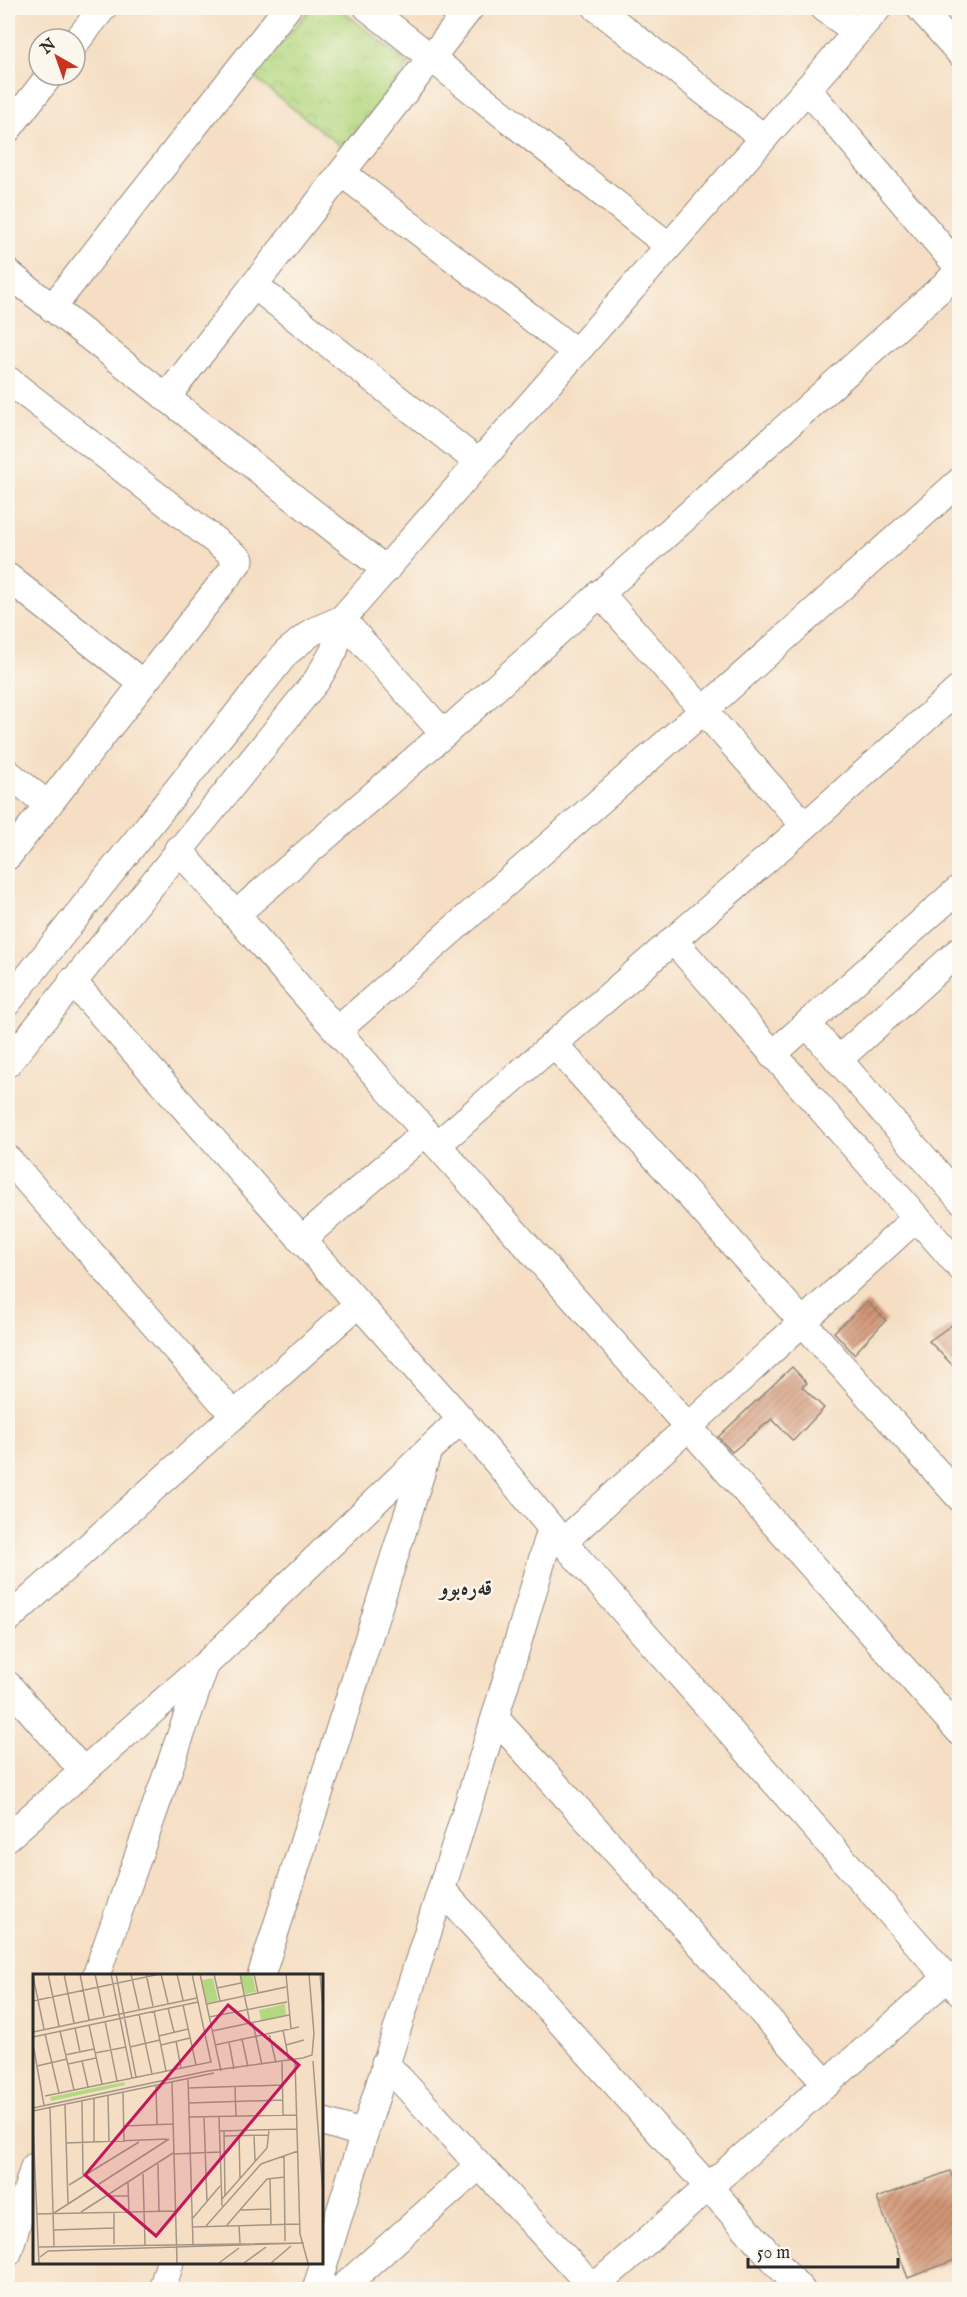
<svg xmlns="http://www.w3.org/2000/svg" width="967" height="2297" font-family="'IM FELL English',Amiri,serif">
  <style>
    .park { fill: url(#park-crowns); stroke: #708256; stroke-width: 1.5 }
    .building { fill: url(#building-hatch) }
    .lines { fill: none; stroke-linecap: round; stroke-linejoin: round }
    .minor-casing { stroke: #908477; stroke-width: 29 }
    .minor { stroke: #fff; stroke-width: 27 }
    .labels { text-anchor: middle; stroke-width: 5; stroke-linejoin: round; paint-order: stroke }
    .neighbourhood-label { font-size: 22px; font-weight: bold; fill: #2b2b2b; stroke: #fbf7ec }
    .inset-road { fill: none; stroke: #a49686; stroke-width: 1.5 }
    .view { fill: #c2185b; fill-opacity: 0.15; stroke: #c2185b; stroke-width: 3 }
    .inset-edge { fill: none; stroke: #2b2b2b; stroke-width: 3 }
  </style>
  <defs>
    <pattern id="park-crowns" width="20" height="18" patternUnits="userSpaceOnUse" patternTransform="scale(1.5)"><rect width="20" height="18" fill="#b4d881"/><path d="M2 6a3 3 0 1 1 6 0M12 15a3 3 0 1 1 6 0" fill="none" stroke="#9bba70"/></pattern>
    <pattern id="building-hatch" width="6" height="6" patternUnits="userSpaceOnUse" patternTransform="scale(1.5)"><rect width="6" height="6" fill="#d29576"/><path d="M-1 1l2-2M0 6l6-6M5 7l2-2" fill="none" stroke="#ab7a61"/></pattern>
  </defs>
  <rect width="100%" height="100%" fill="#fbf7ec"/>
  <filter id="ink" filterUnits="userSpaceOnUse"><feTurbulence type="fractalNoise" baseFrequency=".0167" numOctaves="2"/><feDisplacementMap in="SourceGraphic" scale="12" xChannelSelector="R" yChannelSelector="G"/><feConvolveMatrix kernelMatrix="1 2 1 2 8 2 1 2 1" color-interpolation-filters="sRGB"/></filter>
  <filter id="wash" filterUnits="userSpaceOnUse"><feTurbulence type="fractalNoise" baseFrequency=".008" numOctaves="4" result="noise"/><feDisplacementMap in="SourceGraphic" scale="24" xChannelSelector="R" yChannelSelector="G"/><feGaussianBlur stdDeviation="1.35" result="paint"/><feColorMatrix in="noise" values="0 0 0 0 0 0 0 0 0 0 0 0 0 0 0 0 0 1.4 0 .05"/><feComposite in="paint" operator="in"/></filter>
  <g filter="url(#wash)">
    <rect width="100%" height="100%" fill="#f5dec3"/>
    <!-- park -->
    <polygon class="park" points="311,8 339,8 409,64 343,148 253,77"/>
    <g id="blocks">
      <!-- building -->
      <g class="building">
        <polygon points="867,1302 886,1320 854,1354 834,1332"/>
        <polygon points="960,1319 960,1373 929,1341"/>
        <polygon points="792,1367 807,1383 802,1387 824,1408 793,1441 772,1419 732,1452 718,1437"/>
        <polygon points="950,2171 960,2196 960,2258 908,2278 877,2198"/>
      </g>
    </g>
  </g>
  <g filter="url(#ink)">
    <use href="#blocks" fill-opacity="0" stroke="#908477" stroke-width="1.5"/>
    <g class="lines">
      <defs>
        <g id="minor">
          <polyline points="368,8 669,246"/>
          <polyline points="597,8 764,138"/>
          <polyline points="824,8 856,32"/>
          <polyline points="920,8 960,53"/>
          <polyline points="75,43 103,8"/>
          <polyline points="807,89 960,269"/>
          <polyline points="8,129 50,75"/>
          <polyline points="342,173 576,352"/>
          <polyline points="8,273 386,570"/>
          <polyline points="254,285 479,463"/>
          <polyline points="52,308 287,8"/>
          <polyline points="8,380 240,560 8,856"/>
          <polyline points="166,398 470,8"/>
          <polyline points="8,577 141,682"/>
          <polyline points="600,593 805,826"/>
          <polyline points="342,619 444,734"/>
          <polyline points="8,773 48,805"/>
          <polyline points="178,849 437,1145 960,1732"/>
          <polyline points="235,915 444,734 960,271"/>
          <polyline points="673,940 960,1267"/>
          <polyline points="72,981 461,1419 563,1542 960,1992"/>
          <polyline points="8,1002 286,653 312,632 342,619 878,8"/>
          <polyline points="807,1024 960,1199"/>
          <polyline points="338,1030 704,710 960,481"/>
          <polyline points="554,1044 960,1498"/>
          <polyline points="772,1055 960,888"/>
          <polyline points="838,1060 960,950"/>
          <polyline points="8,1063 317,680 334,651 342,619"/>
          <polyline points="437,1145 805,826 960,688"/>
          <polyline points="8,1159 233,1414"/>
          <polyline points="301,1240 426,1132"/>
          <polyline points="563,1542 916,1218"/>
          <polyline points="8,1619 358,1304"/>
          <polyline points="8,1685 83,1771"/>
          <polyline points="496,1719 827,2084"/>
          <polyline points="8,1837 206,1664 461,1419"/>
          <polyline points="442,1890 801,2290"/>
          <polyline points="96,1976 205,1666"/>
          <polyline points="261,1976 428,1451"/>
          <polyline points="385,2063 593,2288"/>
          <polyline points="321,2121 364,2134"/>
          <polyline points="8,2253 34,2167"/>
          <polyline points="162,2290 170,2262"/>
          <path d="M316,2290C393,2035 478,1784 551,1529"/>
          <polyline points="340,2290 479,2166"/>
          <polyline points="591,2290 947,1978"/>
        </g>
      </defs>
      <!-- minor casing -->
      <use href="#minor" class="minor-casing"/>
      <!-- minor -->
      <use href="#minor" class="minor"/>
    </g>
  </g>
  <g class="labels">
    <!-- neighbourhood labels -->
    <g class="neighbourhood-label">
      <text x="466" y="1595">قەرەبوو</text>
    </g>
  </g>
  <!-- overview -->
  <g transform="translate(33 1974)">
    <rect width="290" height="290" fill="#f5dec3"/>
    <path d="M207,0H219L223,18L212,20ZM180,4L185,27L174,29L169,6ZM252,30L253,41L228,47L226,36Z" fill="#b4d881"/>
    <path d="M91,108L92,111L18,127L17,123Z" fill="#b4d881"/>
    <path class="inset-road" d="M15,0L26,52M31,0L41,49M47,0L56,46M62,0L71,42M78,0L99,104M83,0L103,103M98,0L106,35M113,0L120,32M128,0L135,29M144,0L150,26M167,0L188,97M181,0L187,27M207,0L217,49M221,0L225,19M253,0L258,55M276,0L281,60M287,0L290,35M0,2L11,55M184,14L208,9M0,27L127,0M174,30L253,13M150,31L163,91M135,34L141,58M121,37L133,97M106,40L119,100M176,43L254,28M72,47L84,107M220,49L229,91M56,51L69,110M42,54L47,78M250,56L256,87M27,57L41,116M179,57L256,41M0,58L164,24M236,59L243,89M12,60L26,119M126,62L155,55M0,63L165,28M209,65L215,93M143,67L148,94M196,68L201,95M0,70L11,131M128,71L157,64M182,71L266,53M253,71L271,66M97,73L127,66M62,79L93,73M32,81L61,75M262,86L267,260L275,289M49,87L55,113M280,87L290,220M249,88L250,141M35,90L63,84M4,92L34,85M155,105L160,270M139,108L144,289M123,112L124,150M202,112L203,143M155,114L249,111M90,119L91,168M12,122L178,88L159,0M75,122L76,168M61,125V168M49,127L50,201M156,129L249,126M32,131L35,229M0,134L175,97L270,84L279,81L281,59M17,134L21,272M0,137L181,99M156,143L264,141M171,143L174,228M186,143L189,232M0,152L6,289M90,152L140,150M186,157L264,155M191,157L192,221M206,161L207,205M221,161L222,187M191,162L236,161M34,169L134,165M140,180L187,178M251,182L252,267M125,190L126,237M110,200L112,271M237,205L238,250M95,209L96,238M36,211L106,168M75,222H95M189,225L234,174L236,156M208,236L237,235M48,238L140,179M81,238V270M21,239L136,165M4,240L142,237M159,245L187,212M194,251L234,205L252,203M206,251L207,269M173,252L228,190L265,177M159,253L267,250M20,256L81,254M6,273L270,269M7,283L15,277L271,269M186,289L206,274M211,289L233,273M238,289L258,272"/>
    <path class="view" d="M195,31L266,91L123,262L52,201Z"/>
    <rect width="290" height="290" class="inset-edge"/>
  </g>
  <!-- margin -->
  <rect width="967" height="2297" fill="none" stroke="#fbf7ec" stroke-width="30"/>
  <!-- north arrow -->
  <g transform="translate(57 57) rotate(320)"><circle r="28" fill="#fbf7ec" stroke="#a8a59f" stroke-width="1.5"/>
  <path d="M0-4.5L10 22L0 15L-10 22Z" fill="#c8321e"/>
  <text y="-9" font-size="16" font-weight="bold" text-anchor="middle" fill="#2b2b2b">N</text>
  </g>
  <!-- scale -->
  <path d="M748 2258v9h150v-9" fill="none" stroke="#2b2b2b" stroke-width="3"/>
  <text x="757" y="2258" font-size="18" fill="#2b2b2b" stroke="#fbf7ec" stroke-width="4.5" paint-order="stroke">50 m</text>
</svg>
